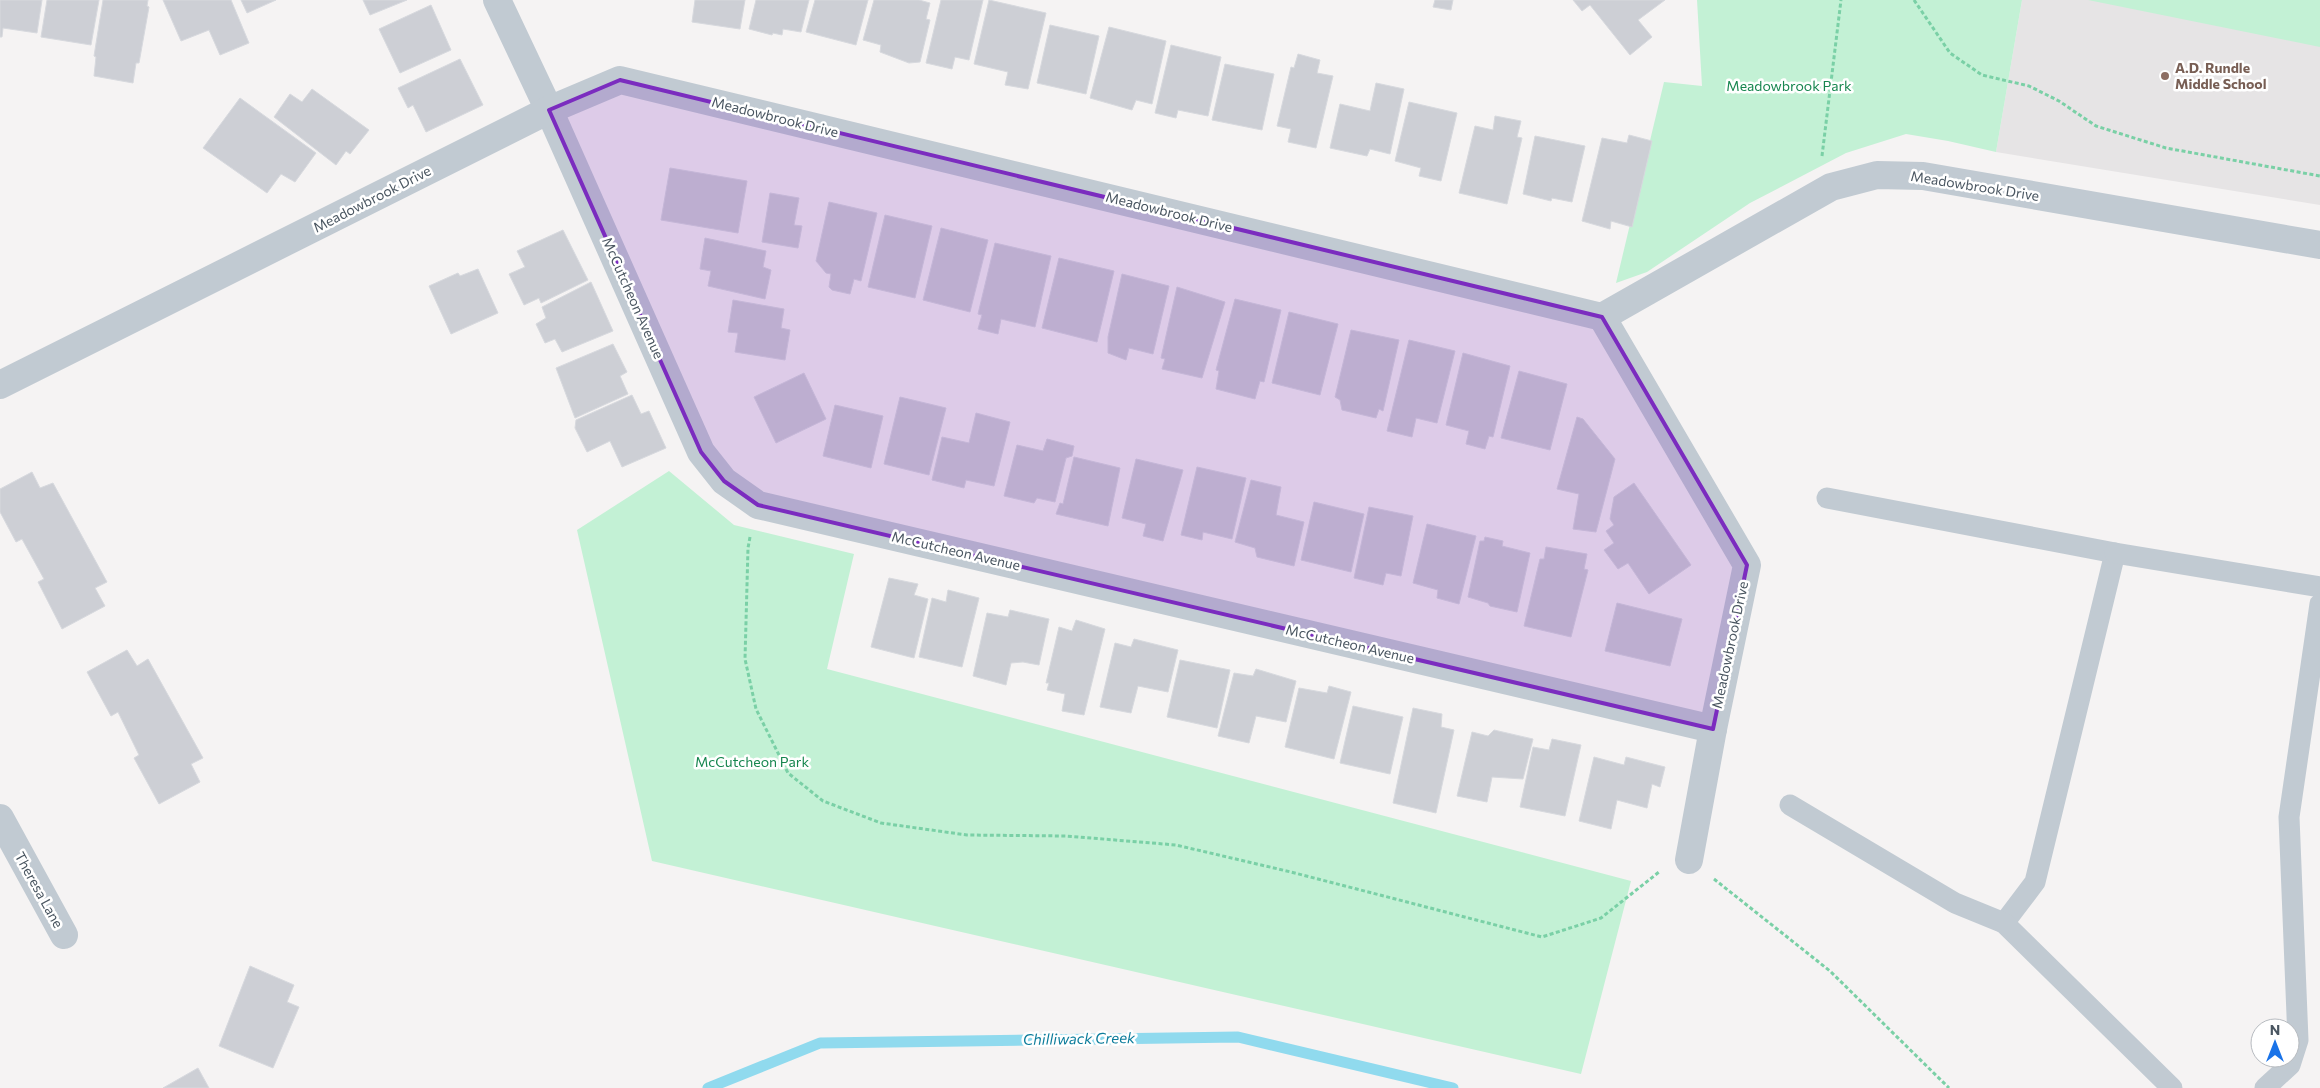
<svg xmlns="http://www.w3.org/2000/svg" width="2320" height="1088" font-family="Commissioner,sans-serif">
  <style>
    .education { fill: #e6e4e5 }
    .green { fill: #c3f1d5 }
    .lines { fill: none; stroke-linecap: round; stroke-linejoin: round }
    .stream { stroke: #90daee; stroke-width: 11 }
    .building { fill: #cdcfd5; stroke: #d7d9de }
    .path { stroke: #7ad0a6; stroke-width: 3; stroke-dasharray: 4 2.5; stroke-linecap: butt }
    .service { stroke: #c1cad2; stroke-width: 21 }
    .minor { stroke: #c1cad2; stroke-width: 28 }
    .marked { fill: #7b2cbf; fill-opacity: 0.2; stroke: #7b2cbf; stroke-width: 4; stroke-linejoin: round }
    .education-dot { fill: #8d6e63; stroke: #fff; stroke-width: 2 }
    .labels { text-anchor: middle; stroke-width: 5; stroke-linejoin: round; paint-order: stroke }
    .education-label { font-size: 14px; font-weight: bold; fill: #785e54; stroke: #fff; text-anchor: start }
    .park-label { font-size: 14px; fill: #17864f; stroke: #fff }
    .street-label { font-size: 14px; fill: #4a5661; stroke: #fff }
    .water-label { font-size: 15px; font-style: italic; fill: #0c7c9b; stroke: #fff }
  </style>
  <rect width="100%" height="100%" fill="#f5f3f3"/>
  <!-- education -->
  <polygon class="education" points="2022,0 2320,0 2320,205 1996,152"/>
  <!-- green -->
  <g class="green">
    <polygon points="1697,0 2022,0 1996,152 1948,141 1906,134 1846,153 1750,203 1647,272 1616,283 1664,82 1702,86"/>
    <polygon points="2088,0 2320,0 2320,47"/>
    <polygon points="669,471 734,525 854,554 827,669 1631,881 1581,1074 652,861 577,530"/>
  </g>
  <g class="lines">
    <!-- stream -->
    <polyline class="stream" points="708,1088 820,1043 1238,1037 1453,1088"/>
  </g>
  <!-- building -->
  <g class="building">
    <polygon points="0,0 42,0 37,33 3,28 2,37 0,37"/>
    <polygon points="47,0 99,0 91,45 41,37"/>
    <polygon points="103,0 148,0 147,6 149,7 139,63 136,63 133,83 94,76 96,57 94,56"/>
    <polygon points="163,0 231,0 249,43 220,55 209,30 181,41"/>
    <polygon points="241,0 276,0 247,13"/>
    <polygon points="363,0 407,0 370,15"/>
    <polygon points="695,0 745,0 740,29 692,22"/>
    <polygon points="756,0 809,0 801,32 783,29 782,35 773,33 772,35 749,29"/>
    <polygon points="815,0 868,0 856,45 806,32"/>
    <polygon points="874,0 919,0 930,3 926,19 930,20 920,62 909,63 880,52 881,45 863,40"/>
    <polygon points="941,0 983,0 969,60 955,57 952,69 926,63"/>
    <polygon points="989,0 1046,13 1028,89 1005,85 1008,72 974,64"/>
    <polygon points="1435,0 1453,0 1451,10 1433,7"/>
    <polygon points="1573,0 1665,0 1638,20 1652,37 1630,55 1590,5 1582,11"/>
    <polygon points="431,5 451,50 400,73 379,29"/>
    <polygon points="1050,25 1099,36 1086,94 1037,83"/>
    <polygon points="1109,27 1166,41 1152,104 1136,100 1132,110 1090,98"/>
    <polygon points="1171,45 1221,57 1208,116 1178,110 1176,118 1155,113"/>
    <polygon points="1298,54 1320,60 1317,73 1333,76 1316,148 1288,142 1291,129 1277,126 1291,67 1294,68"/>
    <polygon points="460,59 483,105 426,132 413,105 408,108 398,88"/>
    <polygon points="1225,64 1274,74 1262,130 1212,120"/>
    <polygon points="1376,83 1404,89 1390,154 1370,149 1367,156 1330,148 1340,104 1370,111"/>
    <polygon points="312,89 369,130 350,154 346,151 336,165 274,117 290,94 302,102"/>
    <polygon points="240,98 316,153 295,182 281,174 267,193 203,148"/>
    <polygon points="1409,102 1457,113 1441,181 1419,176 1421,168 1395,161"/>
    <polygon points="1495,116 1521,121 1517,137 1522,138 1507,204 1459,193 1475,126 1493,130"/>
    <polygon points="1629,135 1652,141 1632,227 1611,221 1610,229 1582,221 1602,138 1627,143"/>
    <polygon points="1535,136 1585,146 1572,202 1552,198 1551,201 1523,194"/>
    <polygon points="670,168 747,181 738,233 661,220"/>
    <polygon points="770,193 799,198 794,225 802,226 798,248 762,242"/>
    <polygon points="829,202 877,213 861,281 854,279 850,294 832,290 829,287 831,274 826,273 816,261"/>
    <polygon points="885,215 932,226 915,298 868,287"/>
    <polygon points="941,228 988,240 970,312 923,300"/>
    <polygon points="563,230 588,280 541,303 539,298 524,305 509,274 525,267 517,251"/>
    <polygon points="705,238 766,251 763,267 771,270 765,299 708,286 711,271 700,269"/>
    <polygon points="995,243 1051,256 1035,327 1001,319 998,334 978,329 982,315 978,314"/>
    <polygon points="1059,258 1114,271 1097,342 1042,328"/>
    <polygon points="478,269 498,313 451,334 429,286 458,273 460,276"/>
    <polygon points="1122,274 1169,286 1153,354 1129,348 1126,360 1108,353 1108,337"/>
    <polygon points="591,282 613,331 562,352 555,339 545,343 536,324 546,318 542,307"/>
    <polygon points="1177,287 1225,302 1202,378 1162,369 1165,359 1161,358"/>
    <polygon points="1235,299 1281,310 1264,382 1260,381 1255,399 1216,389 1219,371 1216,370"/>
    <polygon points="733,300 784,309 781,328 790,330 785,360 735,352 738,333 728,332"/>
    <polygon points="1289,312 1338,324 1320,395 1272,383"/>
    <polygon points="1351,330 1399,340 1383,411 1379,409 1376,418 1342,410 1340,400 1335,397"/>
    <polygon points="1409,340 1455,351 1437,423 1416,418 1412,437 1387,431"/>
    <polygon points="613,344 627,372 620,376 628,394 575,418 556,368"/>
    <polygon points="1463,353 1510,366 1493,437 1489,436 1485,449 1466,444 1469,431 1446,425"/>
    <polygon points="1519,371 1567,384 1550,450 1501,438"/>
    <polygon points="804,373 826,419 776,443 754,397"/>
    <polygon points="632,395 641,414 649,411 666,448 622,467 610,441 587,452 575,428 576,420"/>
    <polygon points="900,397 946,408 929,475 884,464"/>
    <polygon points="835,405 883,416 871,468 823,456"/>
    <polygon points="976,413 1010,422 994,486 966,480 964,488 932,480 942,437 969,443"/>
    <polygon points="1577,417 1583,419 1615,459 1596,532 1573,529 1579,494 1557,489"/>
    <polygon points="1047,439 1074,446 1072,456 1066,458 1055,502 1037,498 1034,503 1004,496 1017,445 1043,451"/>
    <polygon points="1074,457 1120,468 1108,526 1056,514 1060,503 1063,504"/>
    <polygon points="1136,459 1183,470 1163,541 1143,536 1146,524 1122,518"/>
    <polygon points="1197,467 1246,478 1232,539 1203,532 1202,540 1181,535"/>
    <polygon points="32,472 40,488 53,483 107,582 95,588 105,606 62,629 38,582 44,579 22,539 16,542 0,512 0,489"/>
    <polygon points="1251,480 1281,487 1276,515 1304,522 1294,566 1257,557 1255,548 1235,542"/>
    <polygon points="1634,483 1691,565 1649,594 1628,563 1618,569 1604,550 1614,543 1606,531 1614,525 1610,519 1614,497"/>
    <polygon points="1314,502 1364,514 1351,572 1301,560"/>
    <polygon points="1369,507 1413,516 1401,576 1386,573 1383,585 1354,578"/>
    <polygon points="1427,524 1476,536 1459,604 1437,598 1438,590 1413,583"/>
    <polygon points="1485,537 1503,541 1502,546 1530,553 1517,612 1490,606 1488,603 1468,597 1480,541 1484,541"/>
    <polygon points="1546,547 1587,554 1584,569 1588,570 1571,637 1524,626 1540,559 1544,559"/>
    <polygon points="889,578 918,584 914,595 928,599 914,658 871,647"/>
    <polygon points="948,590 979,598 962,667 919,657 932,598 946,602"/>
    <polygon points="1617,603 1682,619 1670,666 1605,651"/>
    <polygon points="1010,610 1049,619 1039,665 1023,662 1011,663 1006,685 973,676 987,613 1008,617"/>
    <polygon points="1076,620 1105,629 1084,715 1062,711 1065,694 1047,690 1049,683 1046,683 1059,627 1072,631"/>
    <polygon points="1134,639 1178,650 1168,692 1138,686 1131,713 1100,707 1115,643 1131,647"/>
    <polygon points="127,650 137,666 148,659 203,758 191,764 200,782 159,804 134,758 139,755 118,712 111,716 87,672"/>
    <polygon points="1180,660 1230,670 1217,728 1167,717"/>
    <polygon points="1256,669 1296,681 1286,722 1256,716 1249,743 1218,736 1234,673 1253,676"/>
    <polygon points="1329,686 1351,692 1334,759 1285,747 1299,688 1327,693"/>
    <polygon points="1353,706 1403,717 1390,774 1340,763"/>
    <polygon points="1413,708 1442,714 1441,727 1454,730 1436,813 1393,803"/>
    <polygon points="1494,730 1533,739 1523,779 1492,777 1487,802 1457,796 1472,732 1488,736"/>
    <polygon points="1552,739 1581,745 1565,816 1520,807 1533,747 1549,750"/>
    <polygon points="1594,757 1624,765 1626,757 1665,767 1660,787 1652,784 1647,808 1617,800 1611,829 1579,821"/>
    <polygon points="250,966 294,985 287,1002 299,1007 273,1068 219,1046"/>
    <polygon points="198,1068 209,1088 163,1088"/>
  </g>
  <g class="lines">
    <!-- path -->
    <g class="path">
      <polyline points="1914,0 1950,53 1982,75 2029,86 2059,101 2096,126 2166,148 2320,176"/>
      <polyline points="1822,156 1841,0"/>
      <polyline points="750,537 748,548 745,659 756,709 788,773 823,801 881,823 967,835 1066,836 1176,845 1291,872 1542,937 1601,918 1659,872"/>
      <polyline points="1714,879 1830,971 1949,1088"/>
    </g>
    <!-- service -->
    <g class="service">
      <polyline points="1827,498 2115,553 2035,882 2004,923"/>
      <polyline points="2115,553 2320,587"/>
      <polyline points="1790,805 1955,903 2004,923 2172,1088"/>
      <polyline points="2265,1088 2290,1065 2298,1040 2289,817 2320,604"/>
    </g>
    <!-- minor -->
    <g class="minor">
      <polyline points="497,0 549,110 701,452 724,481 758,505 1713,729"/>
      <polyline points="1602,317 1747,565 1713,729 1689,860"/>
      <polyline points="0,385 549,110 620,80 1602,317 1831,187 1877,175 1923,176 2320,245"/>
      <polyline points="0,818 64,935"/>
    </g>
  </g>
  <!-- marked area -->
  <path class="marked" d="M620,80L1602,317L1747,565L1713,729L758,505L724,481L701,452L549,110Z"/>
  <!-- markers -->
  <circle class="education-dot" cx="2165" cy="76" r="5"/>
  <g class="labels">
    <!-- education labels -->
    <g class="education-label">
      <text x="2175" y="73">A.D. Rundle<tspan x="2175" dy="16">Middle School</tspan></text>
    </g>
    <!-- park labels -->
    <g class="park-label">
      <text x="1789" y="91">Meadowbrook Park</text>
      <text x="752" y="767">McCutcheon Park</text>
    </g>
    <!-- street labels -->
    <g class="street-label">
      <text transform="translate(775 117) rotate(14)" y="5">Meadowbrook Drive</text>
      <text transform="translate(1975 186) rotate(9)" y="5">Meadowbrook Drive</text>
      <text transform="translate(372 199) rotate(-27)" y="5">Meadowbrook Drive</text>
      <text transform="translate(1169 212) rotate(14)" y="5">Meadowbrook Drive</text>
      <text transform="translate(633 298) rotate(66)" y="5">McCutcheon Avenue</text>
      <text transform="translate(956 551) rotate(13)" y="5">McCutcheon Avenue</text>
      <text transform="translate(1350 644) rotate(13)" y="5">McCutcheon Avenue</text>
      <text transform="translate(1730 645) rotate(-78)" y="5">Meadowbrook Drive</text>
      <text transform="translate(39 890) rotate(61)" y="5">Theresa Lane</text>
    </g>
    <!-- water labels -->
    <g class="water-label">
      <text transform="translate(1079 1039) rotate(-1)" y="5">Chilliwack Creek</text>
    </g>
  </g>
  <!-- north arrow -->
  <g transform="translate(2275 1043)"><circle r="24" fill="#ffffff" stroke="#b7bbc0"/>
  <path d="M0-4L9 19L0 12L-9 19Z" fill="#1a73e8"/>
  <text y="-8" font-size="14" font-weight="bold" text-anchor="middle" fill="#4a5661">N</text>
  </g>
</svg>
